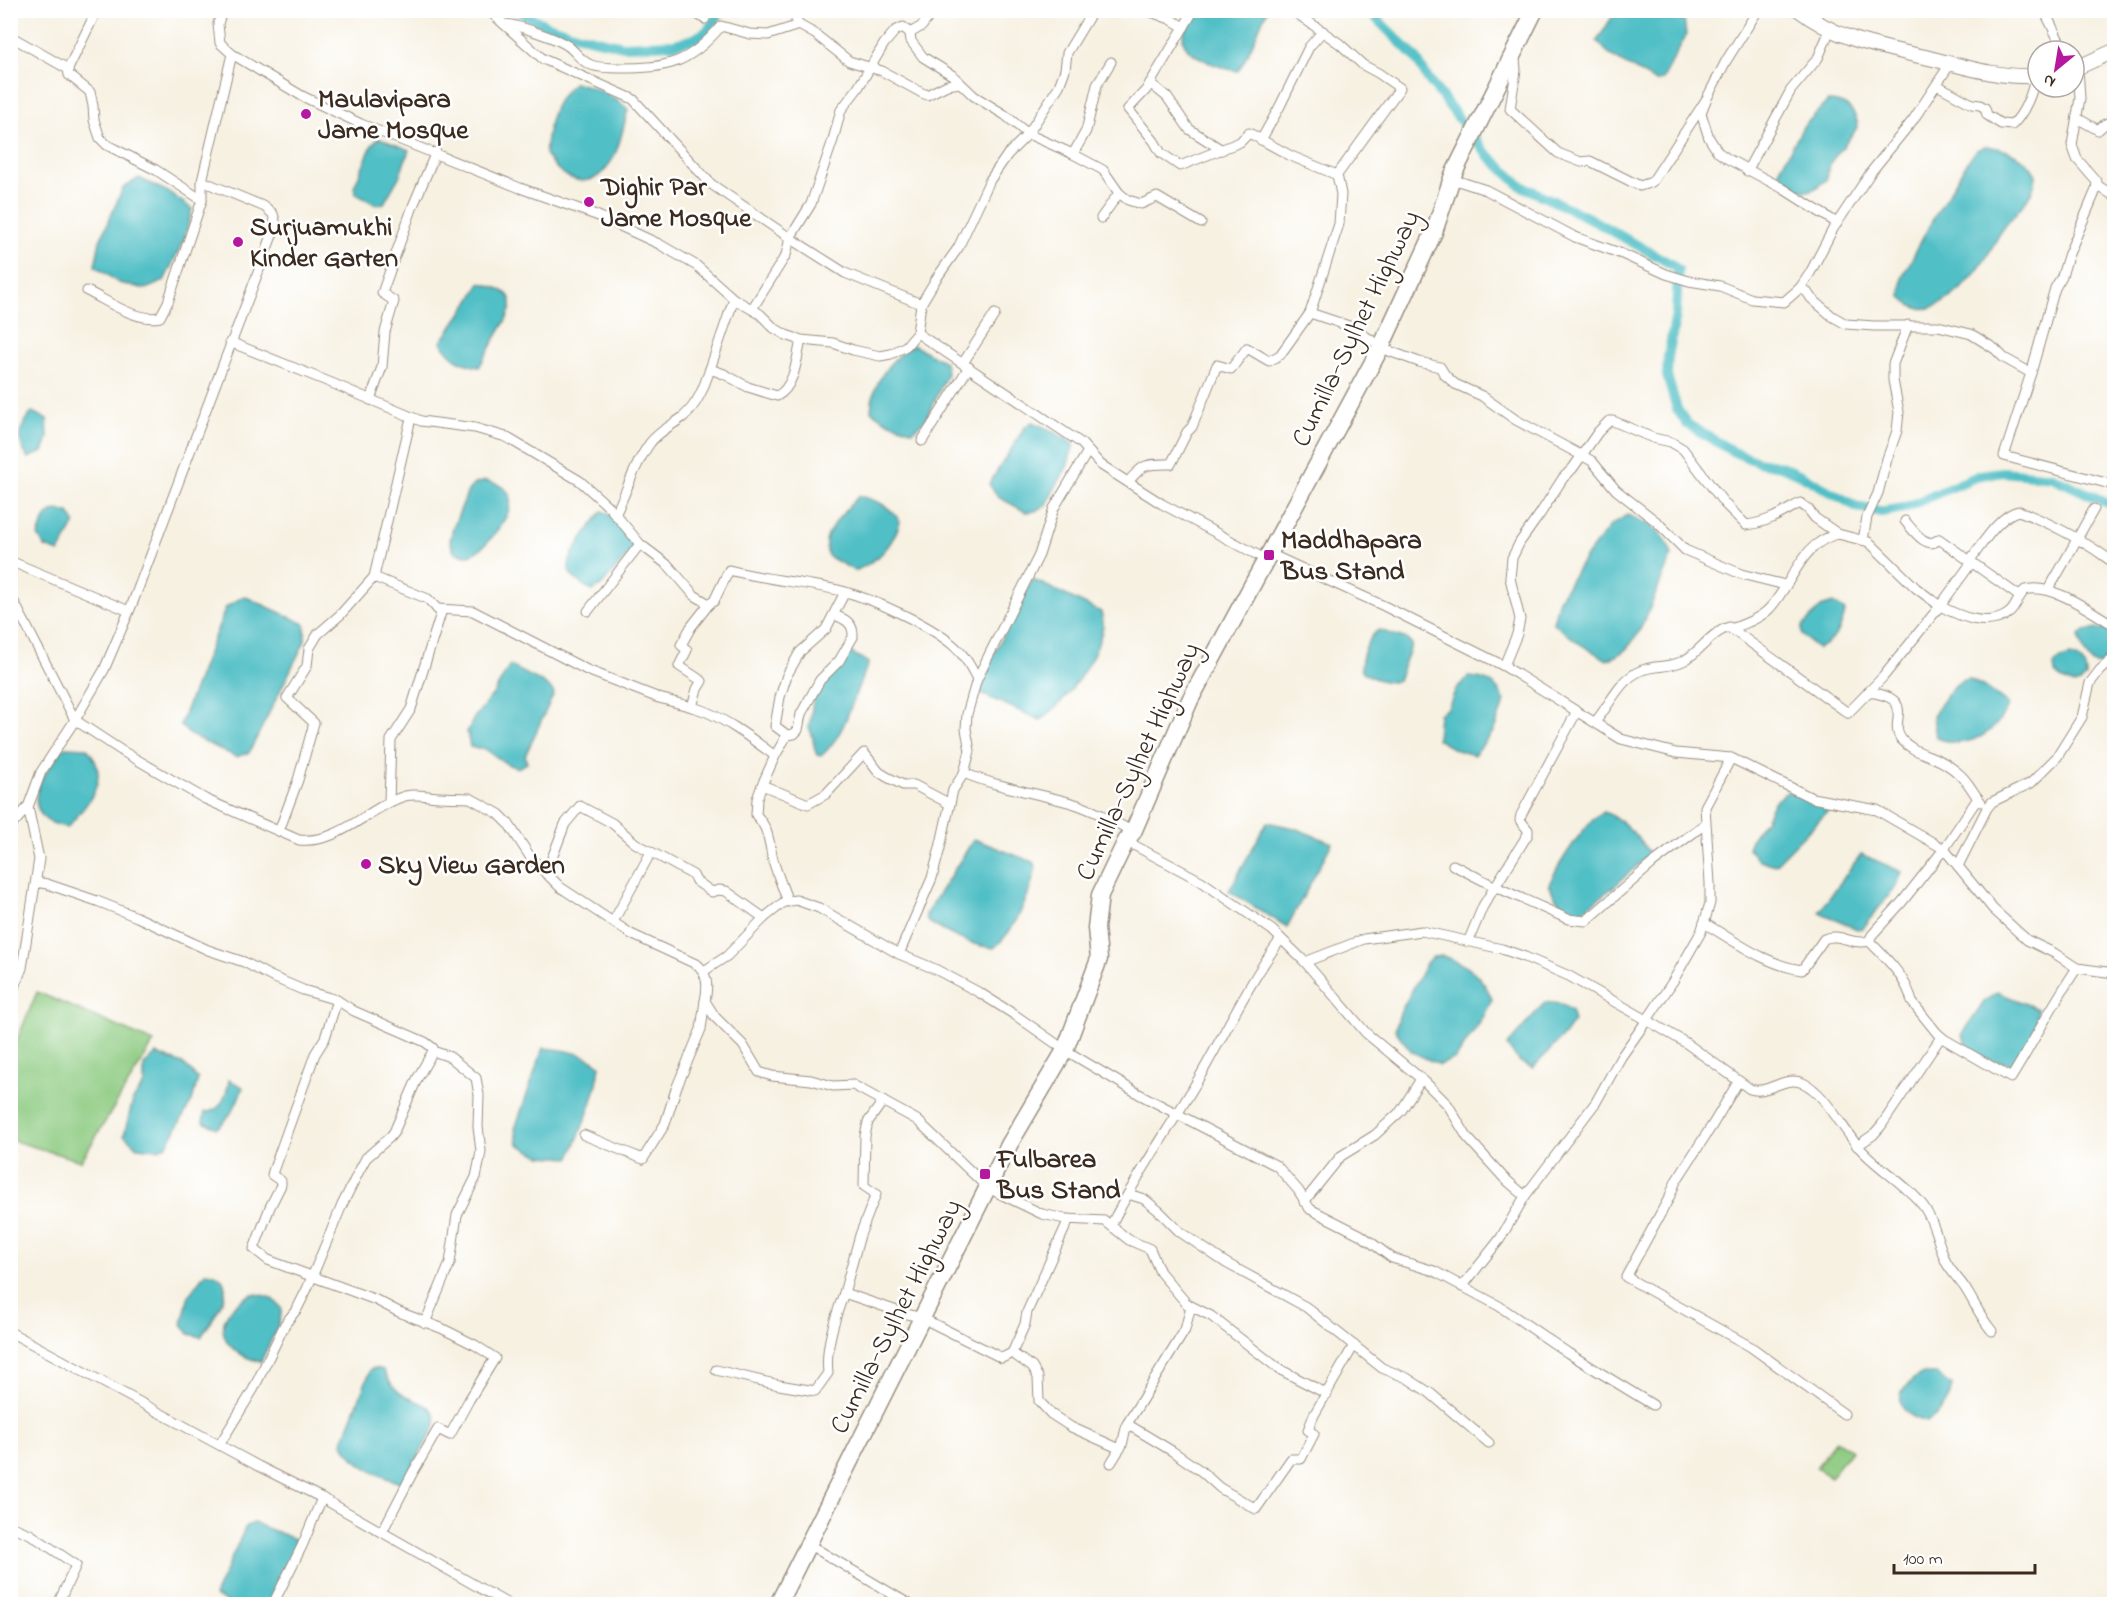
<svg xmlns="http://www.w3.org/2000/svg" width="2125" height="1615" font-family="'Indie Flower',sans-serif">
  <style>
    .green { fill: #8cca80; stroke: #647a4f; stroke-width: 1.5 }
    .water { fill: #51bfc6; stroke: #467472; stroke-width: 1.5 }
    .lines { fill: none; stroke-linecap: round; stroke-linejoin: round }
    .canal { stroke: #51bfc6; stroke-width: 10 }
    .street-casing { stroke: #998e80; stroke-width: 11 }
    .secondary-casing { stroke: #998e80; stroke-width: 16 }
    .highway-casing { stroke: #998e80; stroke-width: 19 }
    .street { stroke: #fff; stroke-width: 9 }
    .secondary { stroke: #fff; stroke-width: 14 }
    .highway { stroke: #fff; stroke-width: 16 }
    .poi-dot { fill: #b5179e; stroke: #fff; stroke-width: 2 }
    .labels { text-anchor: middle; stroke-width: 5; stroke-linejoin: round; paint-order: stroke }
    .poi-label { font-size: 27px; font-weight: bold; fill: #3b2a1e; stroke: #fff; text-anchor: start }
    .street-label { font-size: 27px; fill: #3b2a1e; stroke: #fff }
  </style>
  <rect width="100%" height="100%" fill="#fff"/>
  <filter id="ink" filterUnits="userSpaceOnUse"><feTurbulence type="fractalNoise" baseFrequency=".0167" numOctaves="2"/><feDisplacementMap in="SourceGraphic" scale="12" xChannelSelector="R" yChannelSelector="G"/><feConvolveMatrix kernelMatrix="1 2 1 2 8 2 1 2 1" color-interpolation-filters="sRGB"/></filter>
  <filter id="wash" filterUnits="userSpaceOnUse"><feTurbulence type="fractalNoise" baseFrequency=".008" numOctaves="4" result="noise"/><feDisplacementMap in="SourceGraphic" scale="24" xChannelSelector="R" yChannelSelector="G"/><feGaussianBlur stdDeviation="1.35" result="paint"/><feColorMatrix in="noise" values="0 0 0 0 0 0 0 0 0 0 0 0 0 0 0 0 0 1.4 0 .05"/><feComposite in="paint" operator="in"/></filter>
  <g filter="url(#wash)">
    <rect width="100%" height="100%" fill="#f7f1e2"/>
    <!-- green -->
    <g class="green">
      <polygon points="37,992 154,1042 81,1161 11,1140 11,1054"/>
      <polygon points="1836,1440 1851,1450 1831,1477 1816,1468"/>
    </g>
    <!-- water -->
    <g class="water">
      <path d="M1195,11H1267C1257,31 1251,52 1238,71C1224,69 1182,56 1183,37C1183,29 1192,18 1195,11Z"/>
      <polygon points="1616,11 1669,11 1684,20 1686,35 1663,79 1656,82 1610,55 1597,41"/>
      <path d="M573,83C593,85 613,96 628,109C624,124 621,141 615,154C596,194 566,185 545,154C548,125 551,103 573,83Z"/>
      <path d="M1828,101C1845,101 1856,110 1858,127L1830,163L1826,180L1814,189L1807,191L1796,190L1784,182L1778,173L1803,127Z"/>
      <polygon points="379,138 409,150 399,177 384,203 377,205 356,194 354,187 372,145"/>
      <path d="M1985,146C2005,148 2027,156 2036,175C2035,197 2015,212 2003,229C1995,240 1990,253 1982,264C1969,283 1937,318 1912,306C1908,304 1904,299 1901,297L1902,278L1929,226L1968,161L1975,151Z"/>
      <polygon points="139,178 170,193 192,209 185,237 164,281 146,289 119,283 95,266 100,241 123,188"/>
      <path d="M480,283C515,291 519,301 500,330C493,342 486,355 479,367C461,364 450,358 441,342L470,301Z"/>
      <path d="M913,345L945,362L947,374L926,419L913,431L888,422L871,411C872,384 889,359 913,345Z"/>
      <path d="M32,412L47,419L48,438L43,452L28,458C15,437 18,431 32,412Z"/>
      <polygon points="1032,422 1051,430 1074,444 1067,467 1045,506 1035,511 1026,512 998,497 989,484 1025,427"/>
      <path d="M486,481C494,483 502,485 507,491C521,507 488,547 472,554C466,556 459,554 454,552L450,541L453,528L468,491L474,484Z"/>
      <path d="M859,496C875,499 892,507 900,522C892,547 879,560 855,571L828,556C827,551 825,545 826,541C828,527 849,506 859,496Z"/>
      <path d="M57,510L69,513L75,523L59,552L45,547L38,536C42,525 45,513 57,510Z"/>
      <path d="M602,511C617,516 626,534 636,546L602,585L592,591C586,586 574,581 570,573C562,558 594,524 602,511Z"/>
      <path d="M1627,515C1649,523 1667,532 1672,556C1658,581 1644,639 1620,654C1616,656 1611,658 1607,660L1580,644L1553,623L1559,599L1584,559L1610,526Z"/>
      <path d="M1032,579L1101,612C1102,617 1104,622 1103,626C1098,656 1065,705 1040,720L981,694L978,685Z"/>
      <polygon points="244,596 305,624 305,641 249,753 236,757 190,735 180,725 226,607"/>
      <path d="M1833,603L1845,611C1841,630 1836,639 1818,649L1802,635V627L1821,607Z"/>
      <polygon points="2111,627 2114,629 2114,649 2100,665 2092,663 2085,654 2079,637 2085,631"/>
      <path d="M1379,630L1407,639L1412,644L1398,680L1394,682C1382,682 1368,678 1361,669C1362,655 1367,637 1379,630Z"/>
      <path d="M850,652L869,663C852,693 849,732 821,756L817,755C812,745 815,737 809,728L814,695L820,685Z"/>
      <path d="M2070,656C2082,659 2086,665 2086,677L2080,683L2074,685L2063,680L2055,673L2054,665L2061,659Z"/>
      <path d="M510,665C524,675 544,679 554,693L525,756L527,763L517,768L507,764L485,749L470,747L467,732L474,718L494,693Z"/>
      <path d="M1468,677C1488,678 1496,683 1505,701L1493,732L1474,755L1456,750L1437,739L1439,714L1448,708L1456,689Z"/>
      <path d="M1969,679L1984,687L2009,705C2005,712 2000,720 1995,726C1979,742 1956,748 1936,737L1933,716C1943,701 1951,682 1969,679Z"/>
      <path d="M65,747L87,748C113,779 88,803 67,828C61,825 50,824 45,819C22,796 50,766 65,747Z"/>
      <path d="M1787,792C1804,794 1815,800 1828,811L1775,865L1757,859L1748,848L1752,837L1765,820L1774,802Z"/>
      <path d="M1603,812C1622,817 1639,838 1650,854L1616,885L1581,912C1563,910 1554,899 1549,884C1559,864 1585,822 1603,812Z"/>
      <polygon points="1267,822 1294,828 1332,843 1287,927 1229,891"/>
      <path d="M974,839L1033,862L1036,867C1030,894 1016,930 994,948C970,946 948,934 927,921L926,914Z"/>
      <polygon points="1861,854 1902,872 1896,886 1863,928 1857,929 1819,912"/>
      <path d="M1443,956C1469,966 1481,973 1492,999L1483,1018L1456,1058L1440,1065L1412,1052L1395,1030L1400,1013L1427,962L1433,957Z"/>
      <path d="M1997,992L2038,1009C2034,1037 2030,1043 2011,1064C1986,1061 1974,1058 1962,1035L1984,1002Z"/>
      <polygon points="1545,1002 1560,1004 1571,1010 1574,1021 1565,1034 1533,1068 1520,1062 1507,1046"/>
      <path d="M543,1048C560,1049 587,1053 600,1065C597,1097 581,1129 570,1158L540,1156L518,1144L515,1129Z"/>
      <polygon points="156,1054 185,1065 198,1079 192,1101 167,1145 158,1149 137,1147 124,1135 133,1100 144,1084 144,1065"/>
      <path d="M229,1080L243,1087C237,1103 231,1118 217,1128L203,1122L205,1112C222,1112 227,1094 229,1080Z"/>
      <path d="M205,1273C211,1273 214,1273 219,1276C237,1290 210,1322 201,1337L189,1334L182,1324L189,1295Z"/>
      <path d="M252,1294C266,1294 274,1298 282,1309C280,1328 268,1344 261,1362C215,1351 210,1315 252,1294Z"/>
      <path d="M375,1368L383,1370C387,1376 391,1385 397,1390C410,1404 441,1401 435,1427L405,1479L400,1483C375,1474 356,1466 342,1443L371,1369Z"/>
      <path d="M1921,1374H1936L1952,1385C1950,1403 1941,1412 1927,1422C1894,1413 1892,1392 1921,1374Z"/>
      <polygon points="254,1523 295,1539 298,1549 278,1589 268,1604 229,1604 214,1596 246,1526"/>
    </g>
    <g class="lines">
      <!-- canal -->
      <g class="canal">
        <polyline points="517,10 545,25 576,35 623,46 674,44 694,39 707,31 722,10"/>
        <polyline points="1368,10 1416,58 1428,79 1486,153 1520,185 1587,217 1671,264 1678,270 1676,314 1668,357 1667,376 1677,409 1687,424 1734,452 1758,462 1781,466 1801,475 1857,507 1881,512 1904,508 1980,475 2003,472 2052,477 2114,506"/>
      </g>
    </g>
  </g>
  <g filter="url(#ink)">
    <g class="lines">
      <defs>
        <g id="street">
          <polyline points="97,10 68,69 69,75 90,92 93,106 94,120 100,138 107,145 156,170 202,200"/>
          <polyline points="222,10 218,24 220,43 232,54 302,96 361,124 520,188 596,215 659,244 697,266 734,299 760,314 774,328 786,335 801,340 833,343 853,350 880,356 891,354 906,346 917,333"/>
          <polyline points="488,10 543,59 633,99 711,184 790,238 845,273 921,304 917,333 1081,443 1101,465 1162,504 1265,559"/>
          <polyline points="691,10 705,19"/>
          <polyline points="798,10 796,21 799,25"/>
          <polyline points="934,10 922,26 910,33 911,41 923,57 952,75 974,96 1005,115 1028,134 1073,154 1103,170 1119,193 1128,200 1141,204 1157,197 1201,223"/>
          <polyline points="1146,10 1170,19 1184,27"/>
          <polyline points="1194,10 1146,90 1128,109 1154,141 1161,153 1180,166 1240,142 1249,133 1291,156 1337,175"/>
          <polyline points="1292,10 1340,44 1363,65 1378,73 1400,88 1337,175 1341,194 1339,224 1310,313 1349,326 1389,351 1419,362 1440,367 1445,375 1455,384 1482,396 1516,420 1592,461 1616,490 1657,522 1685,550 1741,574 1785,585"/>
          <polyline points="1758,10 1726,61 1706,100 1701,113 1709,138 1718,152 1728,159 1782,188 1837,223"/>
          <polyline points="2044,10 2064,51"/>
          <path d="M504,24C516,24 558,39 568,46C576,52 580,60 589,64C598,69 610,67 620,68C668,68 689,64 721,26L750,34L768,35L799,25L815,34L849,61L882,71L922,93L927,95L947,85L960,83"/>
          <polyline points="10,36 68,69"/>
          <polyline points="1515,58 1516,70 1510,109 1558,153 1581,162 1590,161 1640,186 1652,182 1706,100"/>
          <polyline points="1150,83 1167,97 1189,129 1222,150"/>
          <path d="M1937,85L1972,104L1980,105L1985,108L1987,115L2001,124L2012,125C2024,114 2033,92 2035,77"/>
          <polyline points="2077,118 2098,130 2105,124 2114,120"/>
          <polyline points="1261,140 1279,108 1309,47 1323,31"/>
          <polyline points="1073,154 1086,131 1097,85 1111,62"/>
          <polyline points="1747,171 1791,90 1818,58 1830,30"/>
          <polyline points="1452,179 1486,190 1575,237 1622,254 1666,274 1689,281 1720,286 1752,299 1784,302 1800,288 1807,292 1811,298 1832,316 1846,324 1874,326 1938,326 1971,334 1995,349 2004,358 2031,373 2004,456 2114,485"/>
          <polyline points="2097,185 2114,196"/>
          <polyline points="1101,218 1119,193"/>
          <polyline points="1800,288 1810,273 1833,229 1871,172 1913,120 1950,64"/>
          <path d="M87,291C108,301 136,322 160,317L168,302L202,200V181L232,54"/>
          <polyline points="921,304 936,279 958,248 990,180 1008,154 1028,134 1059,86 1065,70 1067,53 1093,10"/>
          <polyline points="752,309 786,255 790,238 811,204 833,140 841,110 858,88 884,44 895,31 903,27 910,33"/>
          <path d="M230,342L334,384L421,421L475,428L506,437L580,481L610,508L640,544L669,566L694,595L709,604L714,601L729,570C766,580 805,582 842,591C873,599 939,628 960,652C967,659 972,669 977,679"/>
          <polyline points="963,363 995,314"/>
          <polyline points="710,369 734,299"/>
          <polyline points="2031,373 2055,288 2062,276 2068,256 2096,190 2097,182 2077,159 2072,145 2080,98 2078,68"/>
          <polyline points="370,400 382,367 385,332 394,301 382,293 413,206 436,152"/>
          <polyline points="922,441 969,367"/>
          <path d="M1128,482C1144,463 1146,464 1171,464L1187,432L1192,427L1217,365L1231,369L1247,348L1269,361L1280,355L1310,313"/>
          <path d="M615,515C627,491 634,465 650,443C659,431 671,426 683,417C698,404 704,387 710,369L724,374L748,387L777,396C795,387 797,357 801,340"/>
          <path d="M1905,521C1913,530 1927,551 1939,539L2019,596"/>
          <polyline points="1863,540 1867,517 1878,493 1887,459 1897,431 1899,412 1893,380 1893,364 1908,325"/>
          <polyline points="1268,553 1384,606 1504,666 1621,739 1676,753 1731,758 1812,798 1877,810 1944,849 1993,909 2027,940 2054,953 2077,968 2114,973"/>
          <path d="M1970,560C1981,546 2000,514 2019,511C2053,524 2085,541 2114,563"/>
          <polyline points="10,561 129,611"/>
          <path d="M2048,590C2065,563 2078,536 2094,509"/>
          <path d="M10,594L75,720L122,751L205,799L299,840C341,844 368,807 405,796C413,794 420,795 428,796C442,798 456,797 470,798L499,814L508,823L531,858L560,887L631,934L698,965C708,975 708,987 705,1001L715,1017L743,1045L759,1072L772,1076L811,1080L833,1086L853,1085L917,1120L988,1188L1042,1214L1065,1219L1105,1221L1129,1240L1150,1249L1160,1272L1187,1304L1211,1316L1279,1369L1327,1394"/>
          <path d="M709,604L691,627L681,645L687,650L679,666L702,681L697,689L692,707C718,713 754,740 775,756L762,785"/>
          <polyline points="437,609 473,611 587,670 659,698 692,707"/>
          <polyline points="588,611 640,544"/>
          <path d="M1731,629C1744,624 1759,619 1769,609C1793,584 1800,543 1838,534"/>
          <path d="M1504,666L1517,634L1520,619L1510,578L1512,558L1520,542L1540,514L1563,478L1573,468L1598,432L1609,421H1613L1653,438L1671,442L1683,449L1724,503L1746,525C1767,523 1782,513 1800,503L1808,509L1815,518L1838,534L1869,542L1916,588L1940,606L1972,562"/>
          <path d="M1868,692C1920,699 1886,722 1902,740C1911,750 1923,753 1934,758C1942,761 1951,767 1958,773C1967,779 1973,793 1981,802"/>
          <path d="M1595,722C1610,705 1619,680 1640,671C1654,664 1669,669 1685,660C1701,651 1710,633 1729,627L1848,713L1883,677L1940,606C1959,616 1988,629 2009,613C2016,608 2018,596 2025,590C2052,582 2091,612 2114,625"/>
          <path d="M787,735L794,734L798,730L801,714L820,680L839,661L853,637C854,624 846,619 834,615"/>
          <polyline points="775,756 787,735 775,726 780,697 787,675 800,652 826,629 845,592"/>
          <path d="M964,773C999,788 1038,793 1075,804C1096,811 1114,821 1133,832"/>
          <path d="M1978,798L1944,849L1902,902L1872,935L1869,941C1886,958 1907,978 1912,1002L1937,1033L1944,1039L2011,1078C2034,1041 2053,1003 2077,968"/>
          <polyline points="389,802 391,740 411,709 441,613 428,599 374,577 411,418"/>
          <polyline points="10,827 28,807"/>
          <polyline points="279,831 298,780 314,723 287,698 307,666 309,649 318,634 340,615 374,577"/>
          <polyline points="1126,841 1201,881 1272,930 1305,962 1364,939 1422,931 1502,949 1525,957 1569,976 1647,1020 1673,981 1701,932 1705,920 1710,903 1710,883 1705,807 1731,758"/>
          <polyline points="1453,865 1494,886 1568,919 1586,921 1653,863 1705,824"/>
          <polyline points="1958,866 1987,808 1992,802 2031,783 2057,757 2082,717 2090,683 2100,670 2114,658"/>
          <polyline points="546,874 565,824 580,806 612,823 635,843 693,875 696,881 712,892 719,890 726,891 764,918"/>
          <polyline points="36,882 47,884 97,901 137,917 208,950 244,962 270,976 303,990 337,1000 325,1038 315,1054 273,1171 272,1175 281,1181 281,1185 270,1207 254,1249 268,1260 376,1300 399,1312 441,1328 475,1345 495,1358 469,1400 450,1435 438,1429 412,1474 382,1532"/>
          <path d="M788,902C783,888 777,874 773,860C769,843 769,828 756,815L757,799L762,785L808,804L826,794L864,753L879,772L887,777L903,785H914L950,804"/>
          <polyline points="613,922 651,852"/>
          <path d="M1704,923C1735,941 1766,965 1802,970L1824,939C1839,932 1853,946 1869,941"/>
          <polyline points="1468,942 1483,906 1528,834 1528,830 1520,820 1521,815 1577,711"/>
          <polyline points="899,954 932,878 940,848 953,790 964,773 970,751 966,729 967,714 977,679 1039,555 1054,508 1088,451"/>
          <polyline points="1305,962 1366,1033 1425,1082 1448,1105 1467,1137 1504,1178 1525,1196 1500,1239 1462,1287"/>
          <polyline points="704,971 727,956 764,918 784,902 796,900 819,908 899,954 935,969 980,993 1015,1015 1065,1050 1139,1094 1277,1166 1298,1190 1310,1209 1361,1235 1392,1258 1434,1271 1499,1306 1568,1353 1653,1405"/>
          <polyline points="10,998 22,968 39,859 28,807 41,772 75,720 104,670 133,602 276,225 273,214 265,207 202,181"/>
          <polyline points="1738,1082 1713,1124 1676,1181 1669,1198 1626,1277 1751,1347 1844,1414"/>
          <polyline points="584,1135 643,1159 665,1124 676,1089 701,1029 705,1001"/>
          <polyline points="1857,1146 1873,1135 1881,1126 1941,1037"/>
          <polyline points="1128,1194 1144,1199 1159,1211 1180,1232 1226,1263 1306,1307 1382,1368 1407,1378 1430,1393 1489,1443"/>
          <path d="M1525,1196L1596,1102L1621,1057L1647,1020L1686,1043L1750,1089C1769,1095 1783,1075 1803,1083C1824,1092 1842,1128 1857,1145C1876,1168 1906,1183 1924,1207C1935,1223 1938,1244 1946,1262C1951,1272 1959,1279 1965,1288C1974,1302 1981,1318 1992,1331"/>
          <polyline points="1304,1202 1341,1156 1375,1135 1401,1111 1421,1079"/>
          <polyline points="1069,1219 1027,1312 1025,1324 1012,1353 1032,1367 1038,1377 1039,1401 1051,1414 1071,1427 1120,1449"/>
          <path d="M1111,1225C1135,1178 1165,1135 1192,1090C1222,1040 1246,986 1281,939"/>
          <polyline points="844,1293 860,1235 876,1194 864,1186 865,1136 868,1122 883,1101"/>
          <polyline points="425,1323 450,1263 457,1215 476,1177 479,1163 481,1151 478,1127 479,1095 476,1078 450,1057 433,1051"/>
          <polyline points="10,1332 258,1466 322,1498 508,1604"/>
          <path d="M716,1370L779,1385L815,1391L828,1373C825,1347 835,1318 844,1293L900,1312L922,1318L1002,1358L1012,1353"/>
          <polyline points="1127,1424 1172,1451 1201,1471 1220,1488 1256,1509 1291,1459 1301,1459 1314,1434 1308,1430 1314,1415 1354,1345"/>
          <polyline points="220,1444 253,1390 285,1324 297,1309 307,1289 342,1205 358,1173 366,1158 390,1137 394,1132 417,1079 433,1051 433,1048 425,1042 354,1011 337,1000"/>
          <polyline points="1111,1463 1122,1445 1127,1424 1185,1330 1191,1306"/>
          <polyline points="10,1526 30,1534 76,1565 58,1604"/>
          <polyline points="808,1544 909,1604"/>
          <polyline points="273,1604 302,1546 322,1498"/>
        </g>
        <g id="secondary">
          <path d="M1799,10C1841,42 1883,47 1933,59C1968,68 2002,78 2038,76"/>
          <polyline points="2074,69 2114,51"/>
        </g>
        <polyline id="highway" points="778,1604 1009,1145 1065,1050 1099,959 1096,928 1100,895 1126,841 1133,832 1190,700 1381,347 1434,232 1453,175 1535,10"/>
      </defs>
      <!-- street casing -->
      <use href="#street" class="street-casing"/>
      <!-- secondary casing -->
      <use href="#secondary" class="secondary-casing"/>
      <!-- highway casing -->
      <use href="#highway" class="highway-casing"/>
      <!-- street -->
      <use href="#street" class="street"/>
      <!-- secondary -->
      <use href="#secondary" class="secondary"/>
      <!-- highway -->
      <use href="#highway" class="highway"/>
    </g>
  </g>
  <!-- markers -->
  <g class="poi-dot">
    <circle cx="306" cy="114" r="6"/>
    <circle cx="589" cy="202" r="6"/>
    <circle cx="238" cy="242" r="6"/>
    <rect x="1263" y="549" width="12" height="12" rx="3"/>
    <circle cx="366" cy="864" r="6"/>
    <rect x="979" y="1168" width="12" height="12" rx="3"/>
  </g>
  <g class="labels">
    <!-- poi labels -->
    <g class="poi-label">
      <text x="318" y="107">Maulavipara<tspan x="318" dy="31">Jame Mosque</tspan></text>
      <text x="601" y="195">Dighir Par<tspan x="601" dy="31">Jame Mosque</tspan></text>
      <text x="250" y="235">Surjuamukhi<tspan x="250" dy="31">Kinder Garten</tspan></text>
      <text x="1281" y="548">Maddhapara<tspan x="1281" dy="31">Bus Stand</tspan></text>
      <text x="378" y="873">Sky View Garden</text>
      <text x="997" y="1167">Fulbarea<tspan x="997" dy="31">Bus Stand</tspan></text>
    </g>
    <!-- street labels -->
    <g class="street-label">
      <text transform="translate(1355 328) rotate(-64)" y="9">Cumilla-Sylhet Highway</text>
      <text transform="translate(1137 761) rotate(-65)" y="9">Cumilla-Sylhet Highway</text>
      <text transform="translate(895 1316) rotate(-63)" y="9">Cumilla-Sylhet Highway</text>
    </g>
  </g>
  <!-- margin -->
  <rect width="2125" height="1615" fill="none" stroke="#fff" stroke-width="36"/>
  <!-- north arrow -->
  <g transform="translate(2056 69) rotate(210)"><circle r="28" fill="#ffffff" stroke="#b1aaa5" stroke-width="1.5"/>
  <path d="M0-4.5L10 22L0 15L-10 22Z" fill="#b5179e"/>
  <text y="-9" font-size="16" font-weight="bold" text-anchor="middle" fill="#3b2a1e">N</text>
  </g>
  <!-- scale -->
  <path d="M1894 1564v9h141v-9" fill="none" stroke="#3b2a1e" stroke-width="3"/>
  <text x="1903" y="1564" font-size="18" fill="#3b2a1e" stroke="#ffffff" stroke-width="4.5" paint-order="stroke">100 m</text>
</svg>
